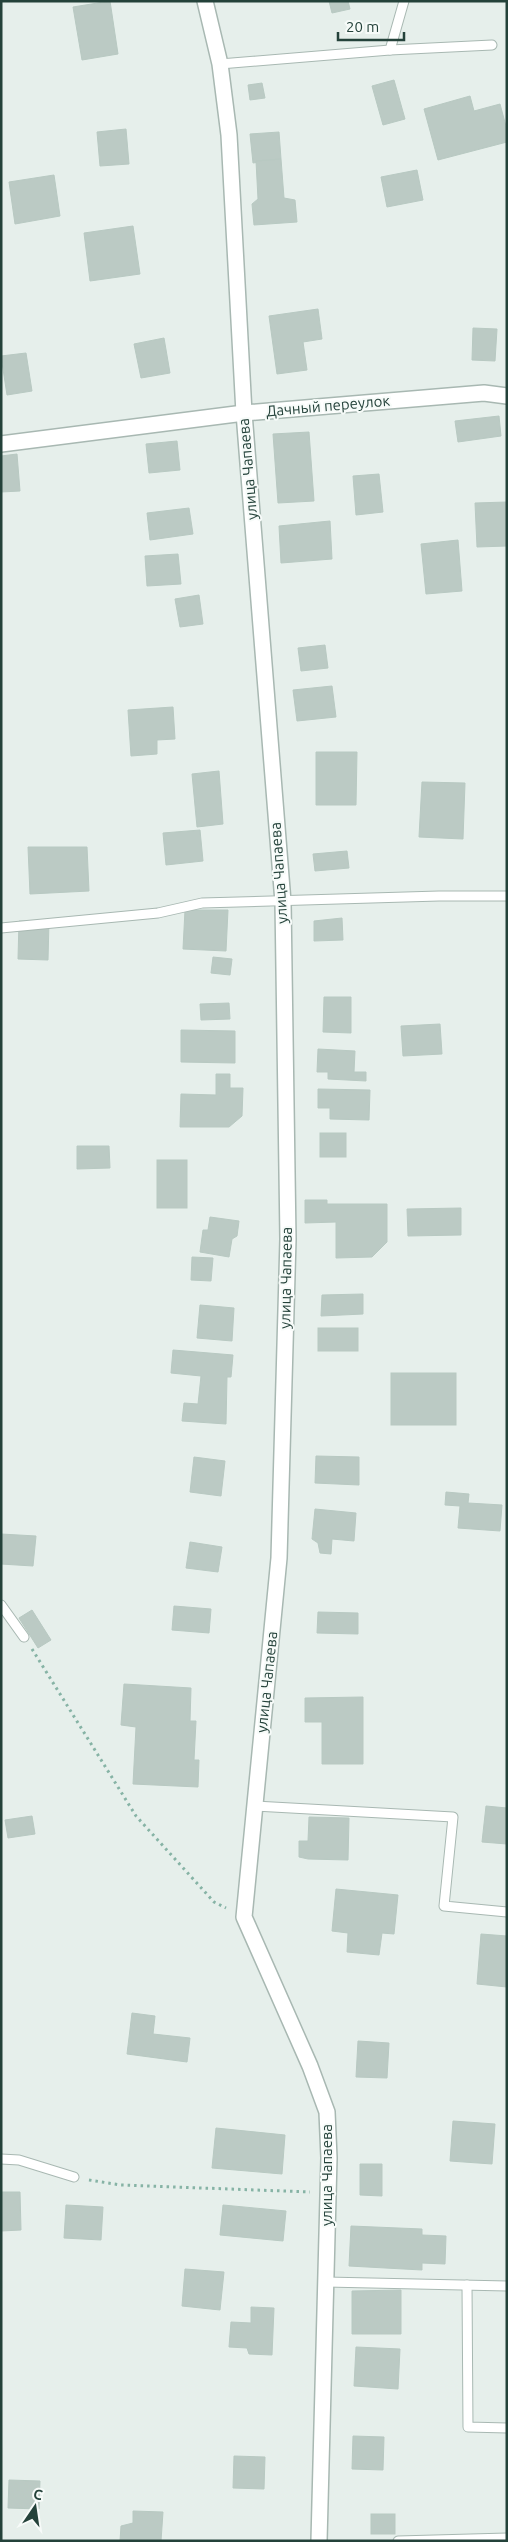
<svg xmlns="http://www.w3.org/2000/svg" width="508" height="2542" font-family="Ubuntu,sans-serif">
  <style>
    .building { fill: #bbcac4; stroke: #b8c9c2 }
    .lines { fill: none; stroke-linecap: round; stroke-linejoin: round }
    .lane-casing { stroke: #a8b8b2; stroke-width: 11 }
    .street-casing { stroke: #a8b8b2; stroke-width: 18 }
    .path { stroke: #86b3a5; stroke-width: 3; stroke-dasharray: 2.5 4; stroke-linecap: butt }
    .lane { stroke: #fff; stroke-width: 9 }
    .street { stroke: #fff; stroke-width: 15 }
    .labels { text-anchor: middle; stroke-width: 4; stroke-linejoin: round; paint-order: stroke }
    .street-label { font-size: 15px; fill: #24423a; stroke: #f7fbf9 }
  </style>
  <rect width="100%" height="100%" fill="#e6efeb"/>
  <!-- building -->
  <g class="building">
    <polygon points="110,1 118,54 82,60 73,7"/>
    <polygon points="329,1 348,1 350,9 332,13"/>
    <polygon points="394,80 405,119 383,125 372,86"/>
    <polygon points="262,83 265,98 250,100 248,85"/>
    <polygon points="470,96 474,111 500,104 507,130 507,142 438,160 424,109"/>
    <polygon points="126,129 129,164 100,166 97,132"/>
    <polygon points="279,132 281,159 253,163 250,134"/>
    <polygon points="281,159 284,198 295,200 297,222 254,225 252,204 258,199 256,161"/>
    <polygon points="417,170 423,200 387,207 381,177"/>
    <polygon points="54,175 60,216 15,224 9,182"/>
    <polygon points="133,226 140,274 90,281 84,233"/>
    <polygon points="318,309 322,339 303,342 307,370 277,374 269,316"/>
    <polygon points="473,328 497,329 495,361 472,360"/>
    <polygon points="164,338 170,373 141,378 134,344"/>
    <polygon points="26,353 32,391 7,395 1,356"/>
    <polygon points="499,416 501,436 458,442 455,421"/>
    <polygon points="309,432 314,501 278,503 273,434"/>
    <polygon points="177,441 180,470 149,473 146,444"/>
    <polygon points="17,454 20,491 1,492 1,456"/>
    <polygon points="379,474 383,512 356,515 353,476"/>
    <polygon points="507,502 507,546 477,547 475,503"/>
    <polygon points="189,508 193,534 150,540 147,513"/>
    <polygon points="330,521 332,559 281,563 279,526"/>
    <polygon points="458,540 462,591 426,594 421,544"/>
    <polygon points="178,554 181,584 147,586 145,556"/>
    <polygon points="199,595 203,624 180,627 175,599"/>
    <polygon points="325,645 328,668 301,671 298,648"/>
    <polygon points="332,686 336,717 297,721 293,690"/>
    <polygon points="173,707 175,739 157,740 157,754 131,756 128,710"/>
    <polygon points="316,752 357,752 356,805 316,805"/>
    <polygon points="219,771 223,824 197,827 192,774"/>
    <polygon points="422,782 465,783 463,839 419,837"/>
    <polygon points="200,830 203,861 166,865 163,833"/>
    <polygon points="28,847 87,847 89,891 30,894"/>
    <polygon points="347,851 349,868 315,871 313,854"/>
    <polygon points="185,910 228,910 226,951 183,949"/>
    <polygon points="342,918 343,940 314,941 314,921"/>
    <polygon points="19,921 49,921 48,960 18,959"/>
    <polygon points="213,957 232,959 230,975 211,973"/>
    <polygon points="324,997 351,997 351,1033 323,1032"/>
    <polygon points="229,1003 230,1019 201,1020 200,1004"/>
    <polygon points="440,1024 442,1054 403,1056 401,1026"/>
    <polygon points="181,1030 235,1031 235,1063 181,1062"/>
    <polygon points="318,1049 355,1051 354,1072 366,1072 366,1081 328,1079 328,1072 317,1072"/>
    <polygon points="216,1074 230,1074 230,1088 243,1088 242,1116 229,1127 180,1127 181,1094 216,1095"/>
    <polygon points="318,1089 370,1090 369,1120 330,1119 330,1108 318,1108"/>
    <rect x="320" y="1133" width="26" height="24"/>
    <polygon points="77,1146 109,1146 110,1168 77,1169"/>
    <rect x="157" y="1160" width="30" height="48"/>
    <polygon points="305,1200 327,1200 327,1204 387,1204 387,1242 372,1257 336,1258 336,1222 305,1223"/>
    <polygon points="461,1208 461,1235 408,1236 407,1209"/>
    <polygon points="210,1217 239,1221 237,1236 232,1239 229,1257 200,1252 203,1230 208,1230"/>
    <polygon points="192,1257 213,1258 211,1281 191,1280"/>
    <polygon points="363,1294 363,1314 321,1316 322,1295"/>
    <polygon points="200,1305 234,1308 232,1341 197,1338"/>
    <rect x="318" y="1328" width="40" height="23"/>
    <polygon points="173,1350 233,1355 231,1377 227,1377 226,1424 182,1421 184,1403 198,1404 201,1376 171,1373"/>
    <rect x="391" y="1373" width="65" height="52"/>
    <polygon points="316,1456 359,1457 359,1485 315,1483"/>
    <polygon points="194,1457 225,1461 221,1496 190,1492"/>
    <polygon points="446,1492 469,1494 468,1503 502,1505 500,1531 458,1528 460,1506 445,1505"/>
    <polygon points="315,1509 356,1513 354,1541 332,1539 331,1554 320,1553 318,1543 312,1539"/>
    <polygon points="1,1534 36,1536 33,1566 1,1564"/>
    <polygon points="190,1542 222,1547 218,1572 186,1568"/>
    <polygon points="174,1606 211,1609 209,1633 172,1630"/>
    <polygon points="32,1610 51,1640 38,1648 19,1618"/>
    <polygon points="318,1612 358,1613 358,1634 317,1633"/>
    <polygon points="124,1684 191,1688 190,1721 196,1721 194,1760 199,1760 198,1787 133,1784 136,1727 121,1725"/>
    <polygon points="363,1697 363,1764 322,1764 322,1722 305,1722 305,1698"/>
    <polygon points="486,1806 507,1808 507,1844 482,1842"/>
    <polygon points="32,1816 35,1834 8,1838 5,1820"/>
    <polygon points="309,1817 349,1818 348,1860 308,1859 299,1857 299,1841 308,1841"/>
    <polygon points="336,1889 398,1895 394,1934 382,1933 379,1955 347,1952 348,1933 332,1931"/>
    <polygon points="481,1934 507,1936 507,1987 477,1984"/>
    <polygon points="132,2013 155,2016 153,2034 190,2038 187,2062 127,2054"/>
    <polygon points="358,2041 389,2043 387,2078 356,2077"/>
    <polygon points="453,2121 495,2124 492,2164 450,2161"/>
    <polygon points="216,2128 285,2135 282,2174 212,2168"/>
    <polygon points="360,2164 382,2164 382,2196 360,2195"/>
    <polygon points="1,2192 20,2192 21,2230 1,2231"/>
    <polygon points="66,2205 103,2207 101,2240 64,2238"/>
    <polygon points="223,2205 286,2211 283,2241 220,2235"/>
    <polygon points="351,2226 422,2229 422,2235 446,2236 445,2264 422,2263 422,2270 349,2266"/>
    <polygon points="185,2269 224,2272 220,2310 182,2306"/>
    <polygon points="401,2290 401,2334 352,2334 352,2291"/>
    <polygon points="251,2307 274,2308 272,2355 249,2354 247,2348 229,2347 231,2322 251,2323"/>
    <polygon points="356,2347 400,2349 398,2389 354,2386"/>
    <polygon points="353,2436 384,2437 383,2470 352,2469"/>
    <polygon points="234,2456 265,2457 264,2489 233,2488"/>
    <polygon points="9,2480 40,2481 39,2509 8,2508"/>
    <polygon points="133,2511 163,2512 161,2541 120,2541 121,2526 133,2523"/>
    <rect x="371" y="2514" width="24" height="20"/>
  </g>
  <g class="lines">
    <defs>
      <g id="lane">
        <polyline points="390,50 404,1"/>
        <polyline points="220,64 390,50 492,45"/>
        <polyline points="1,928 158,913 202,903 439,896 507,896"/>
        <polyline points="1,1605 24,1637"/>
        <polyline points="255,1806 453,1817 444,1906 507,1912"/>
        <polyline points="1,2159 19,2160 74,2177"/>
        <polyline points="326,2282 507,2286"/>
        <polyline points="467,2285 468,2427 507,2428"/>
        <polyline points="398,2541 507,2538"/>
      </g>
      <g id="street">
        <polyline points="205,1 220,64 229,135 244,413 283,902 288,1239 279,1558 244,1917 310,2066 327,2112 329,2158 319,2541"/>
        <polyline points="1,444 244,413 484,393 507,396"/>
      </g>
    </defs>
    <!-- lane casing -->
    <use href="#lane" class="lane-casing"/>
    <!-- street casing -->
    <use href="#street" class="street-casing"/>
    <!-- path -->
    <g class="path">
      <polyline points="32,1649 136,1816 214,1902 226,1908"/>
      <polyline points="89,2180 121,2185 310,2192"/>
    </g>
    <!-- lane -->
    <use href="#lane" class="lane"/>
    <!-- street -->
    <use href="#street" class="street"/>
  </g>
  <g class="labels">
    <!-- street labels -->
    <g class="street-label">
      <text transform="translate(328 406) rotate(-5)" y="5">Дачный переулок</text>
      <text transform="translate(248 469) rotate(-95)" y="5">улица Чапаева</text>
      <text transform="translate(279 873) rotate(-94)" y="5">улица Чапаева</text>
      <text transform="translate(286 1278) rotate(-89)" y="5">улица Чапаева</text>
      <text transform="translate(267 1682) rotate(-84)" y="5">улица Чапаева</text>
      <text transform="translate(327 2175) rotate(-90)" y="5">улица Чапаева</text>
    </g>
  </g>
  <!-- border -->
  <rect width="508" height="2542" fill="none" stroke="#24423a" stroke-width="5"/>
  <!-- north arrow -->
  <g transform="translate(35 2507) rotate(13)" stroke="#f7fbf9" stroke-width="4" paint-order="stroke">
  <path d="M0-4L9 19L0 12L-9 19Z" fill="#24423a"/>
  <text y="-8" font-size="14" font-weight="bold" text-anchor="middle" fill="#24423a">С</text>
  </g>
  <!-- scale -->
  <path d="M338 32v8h66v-8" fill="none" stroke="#24423a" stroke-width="2.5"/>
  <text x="346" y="32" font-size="15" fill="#24423a" stroke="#f7fbf9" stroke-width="4" paint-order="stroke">20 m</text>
</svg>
